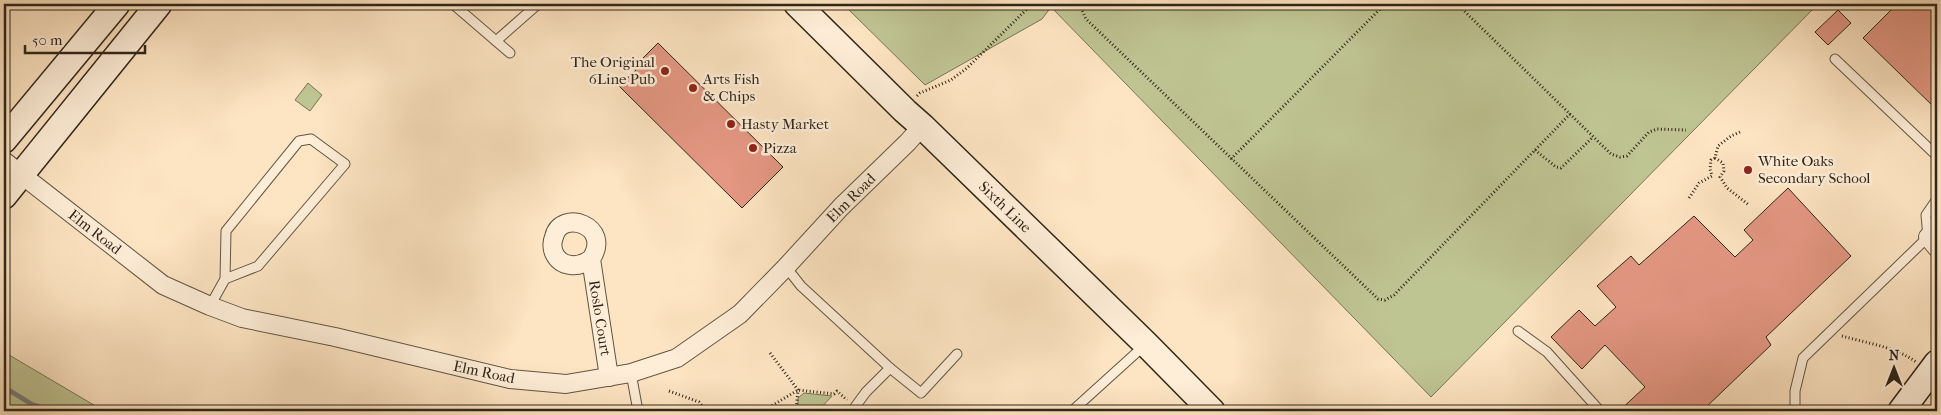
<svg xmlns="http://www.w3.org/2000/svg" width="1941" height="415" font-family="'IM FELL French Canon',serif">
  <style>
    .green { fill: #bfc493; stroke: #777556 }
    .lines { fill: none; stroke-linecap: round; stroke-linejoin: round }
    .stream { stroke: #767f7d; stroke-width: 5 }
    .building { fill: #e49783; stroke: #2f2619 }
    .lane-casing { stroke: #625643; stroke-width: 11 }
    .street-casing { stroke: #625643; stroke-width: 20 }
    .secondary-casing { stroke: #2f2619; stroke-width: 28 }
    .path { stroke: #2f2619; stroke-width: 3; stroke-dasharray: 1 2.5; stroke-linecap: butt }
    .lane { stroke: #feedd7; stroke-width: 9 }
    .street { stroke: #feedd7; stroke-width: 18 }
    .secondary { stroke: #feedd7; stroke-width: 25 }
    .poi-dot { fill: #8f2418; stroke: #feedd7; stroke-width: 2 }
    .labels { text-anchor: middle; stroke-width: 5; stroke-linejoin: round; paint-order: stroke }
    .poi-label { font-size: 15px; fill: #2f2619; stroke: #feedd7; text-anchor: start }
    .street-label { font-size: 15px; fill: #2f2619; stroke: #feedd7 }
  </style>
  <rect width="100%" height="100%" fill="#fde4c2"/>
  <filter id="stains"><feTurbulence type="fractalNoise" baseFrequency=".004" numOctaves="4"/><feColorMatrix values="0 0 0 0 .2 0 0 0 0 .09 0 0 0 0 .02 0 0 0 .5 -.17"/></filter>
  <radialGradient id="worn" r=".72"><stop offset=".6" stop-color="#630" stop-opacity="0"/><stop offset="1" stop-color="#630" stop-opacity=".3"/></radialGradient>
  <!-- green -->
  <g class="green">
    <polygon points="843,4 1818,4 1431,397 1051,7 1042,19 925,85"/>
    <polygon points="308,83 322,95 310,111 295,100"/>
    <polygon points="4,352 104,411 4,411"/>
    <polygon points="804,393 832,396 818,411 798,411 798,398"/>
  </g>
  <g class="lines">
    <!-- stream -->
    <polyline class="stream" points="4,387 33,405 53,411"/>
  </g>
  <!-- building -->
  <g class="building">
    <polygon points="1897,4 1937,4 1937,110 1863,38"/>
    <polygon points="1838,10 1851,23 1828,45 1815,32"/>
    <polygon points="658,43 783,167 742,208 619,86 636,70 633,68"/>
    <polygon points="1788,188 1851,256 1766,337 1771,345 1702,411 1619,411 1645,387 1605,345 1582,369 1551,337 1579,310 1595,326 1616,307 1597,286 1631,256 1639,265 1694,216 1735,257 1753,240 1744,230"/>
  </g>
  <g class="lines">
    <defs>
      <g id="lane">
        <polyline points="453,4 510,53"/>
        <polyline points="496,41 538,4"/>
        <polyline points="1835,59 1937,156"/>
        <polyline points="786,267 801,286 890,368 866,392 852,411"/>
        <polyline points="210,306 225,279 226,231 299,141 311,139 345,164 258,266 225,279"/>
        <polyline points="1518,331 1547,352 1600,411"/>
        <polyline points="890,368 921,393 957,354"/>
        <polyline points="631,373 638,411"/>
        <polyline points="1072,411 1146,344"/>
        <polyline points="1795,411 1795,391 1803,358 1928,237 1926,215 1937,199"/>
      </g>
      <g id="street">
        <polyline points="4,161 163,285 210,306 242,318 335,337 510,379 566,384 631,373 677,358 740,314 786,267 841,207 908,142 922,126"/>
        <polyline points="1928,237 1937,248"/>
        <path d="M591,259C579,268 561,268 554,253C552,248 552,242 554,237C561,208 613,226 591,259L609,377"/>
      </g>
      <g id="secondary">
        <polyline points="797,4 905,111 922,126 1146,344 1212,411"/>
        <polyline points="4,140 117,4"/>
        <polyline points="4,196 159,4"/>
        <polyline points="1901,411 1937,363"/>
      </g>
    </defs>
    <!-- lane casing -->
    <use href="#lane" class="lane-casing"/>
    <!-- street casing -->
    <use href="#street" class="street-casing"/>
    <!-- secondary casing -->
    <use href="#secondary" class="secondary-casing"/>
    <!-- path -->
    <g class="path">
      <polyline points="1083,4 1082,10 1086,19 1378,299 1385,300 1394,295 1570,114"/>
      <polyline points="1457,4 1611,154 1620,157 1627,156 1649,132 1657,129 1686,130"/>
      <polyline points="917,96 920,93 951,80 967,68 1032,4"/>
      <polyline points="1740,132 1731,136 1718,146 1715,158 1723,163 1724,171 1720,177 1727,188 1749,205"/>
      <polyline points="1535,150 1556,167 1561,168 1593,137"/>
      <polyline points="1231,159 1385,4"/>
      <polyline points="1689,198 1699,183 1712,176 1710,169 1711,160 1715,158"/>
      <path d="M1842,336C1866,343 1896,347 1916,362"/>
      <polyline points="770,353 798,390 796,411"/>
      <polyline points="669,391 699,402 706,411"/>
      <polyline points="763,411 798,390 834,394 837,391 847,400"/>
    </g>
    <!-- lane -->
    <use href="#lane" class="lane"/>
    <!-- street -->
    <use href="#street" class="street"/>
    <!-- secondary -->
    <use href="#secondary" class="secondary"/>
  </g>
  <!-- markers -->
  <g class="poi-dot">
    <circle cx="665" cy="71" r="5"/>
    <circle cx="693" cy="88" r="5"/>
    <circle cx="731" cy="124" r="5"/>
    <circle cx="753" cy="148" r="5"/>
    <circle cx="1748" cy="170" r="5"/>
  </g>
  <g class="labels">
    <!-- poi labels -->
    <g class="poi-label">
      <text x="655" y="67" text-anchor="end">The Original<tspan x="655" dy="17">6Line Pub</tspan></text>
      <text x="703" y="84">Arts Fish<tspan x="703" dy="17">&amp; Chips</tspan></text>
      <text x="741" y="129">Hasty Market</text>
      <text x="763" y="153">Pizza</text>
      <text x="1758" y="166">White Oaks<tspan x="1758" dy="17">Secondary School</tspan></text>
    </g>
    <!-- street labels -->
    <g class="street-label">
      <text transform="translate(851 198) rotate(-45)" y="5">Elm Road</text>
      <text transform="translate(1005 207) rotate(44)" y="5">Sixth Line</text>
      <text transform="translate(95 232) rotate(38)" y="5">Elm Road</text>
      <text transform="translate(600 318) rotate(81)" y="5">Roslo Court</text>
      <text transform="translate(484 372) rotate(12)" y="5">Elm Road</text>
    </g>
  </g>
  <!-- margin -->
  <rect width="1941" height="415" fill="none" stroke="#fde4c2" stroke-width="20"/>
  <rect x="5" y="5" width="1931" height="405" fill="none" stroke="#2f2619" stroke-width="2.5"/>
  <rect x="10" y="10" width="1921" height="395" fill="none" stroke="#2f2619"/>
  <!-- north arrow -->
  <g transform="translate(1894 368)" stroke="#feedd7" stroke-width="4" paint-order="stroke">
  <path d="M0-4L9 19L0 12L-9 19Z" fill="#2f2619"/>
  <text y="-8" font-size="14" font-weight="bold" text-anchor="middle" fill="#2f2619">N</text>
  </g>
  <!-- scale -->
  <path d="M25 45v8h120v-8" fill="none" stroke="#2f2619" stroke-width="2.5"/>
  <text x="32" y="45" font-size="15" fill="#2f2619" stroke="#feedd7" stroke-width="4" paint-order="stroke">50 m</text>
  <rect width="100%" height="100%" filter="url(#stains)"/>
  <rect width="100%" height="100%" fill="url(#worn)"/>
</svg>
